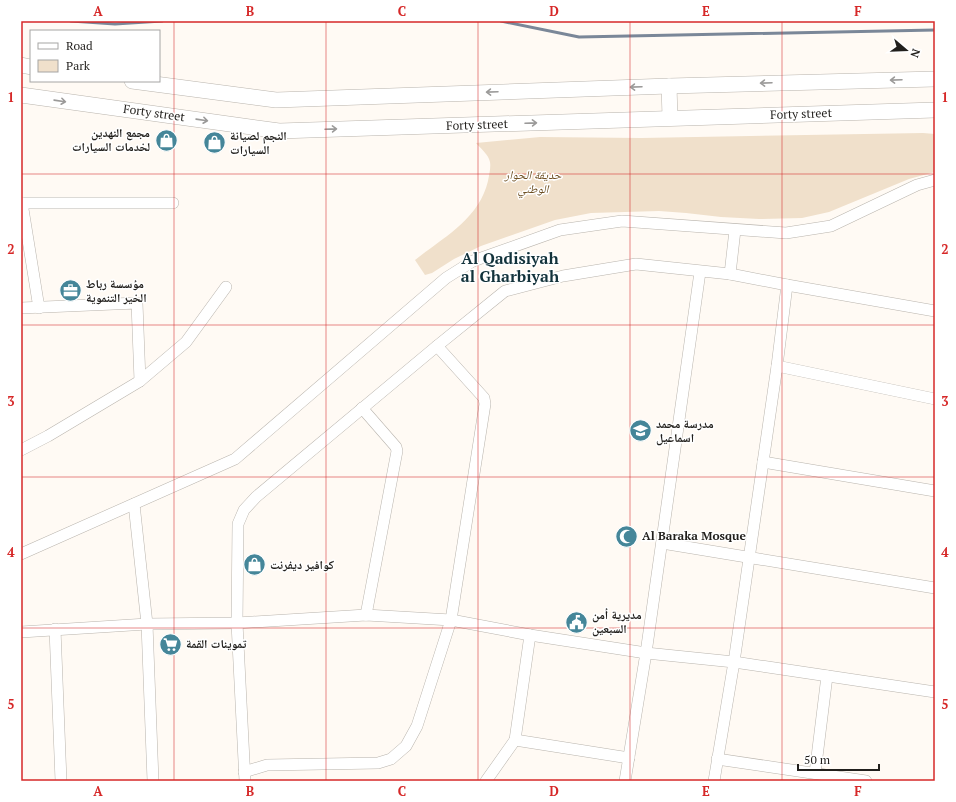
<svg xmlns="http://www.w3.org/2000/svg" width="956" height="802" font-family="'PT Serif','Noto Naskh Arabic',serif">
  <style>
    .green { fill: #f0e0cb }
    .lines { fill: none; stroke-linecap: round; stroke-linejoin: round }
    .stream { stroke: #7a8798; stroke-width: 3 }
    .minor-casing { stroke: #b9b4ad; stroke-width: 12 }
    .secondary-casing { stroke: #b9b4ad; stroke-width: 16 }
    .minor { stroke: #fff; stroke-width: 11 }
    .secondary { stroke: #fff; stroke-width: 15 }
    .oneway { stroke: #9b9a99 }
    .grid { fill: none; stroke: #d62828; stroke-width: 1; stroke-opacity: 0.55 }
    .labels { text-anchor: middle; stroke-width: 3; stroke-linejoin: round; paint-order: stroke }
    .street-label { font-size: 12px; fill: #211f1c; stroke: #fff }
    .poi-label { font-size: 12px; font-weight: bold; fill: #211f1c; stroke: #fff; text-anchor: start }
    .park-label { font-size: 12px; font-style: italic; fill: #6d4f22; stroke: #fff }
    .district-label { font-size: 16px; font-weight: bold; fill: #12323b; stroke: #fff }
    .neatline { fill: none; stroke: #d62828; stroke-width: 1.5 }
    .grid-label { font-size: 13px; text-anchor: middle; font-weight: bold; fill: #d62828 }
  </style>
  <rect width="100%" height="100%" fill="#fffaf4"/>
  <!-- green -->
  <path class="green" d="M923,133L935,134V172L909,179L829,212L802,218L759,219L721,217L686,213L659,211L591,213L555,220L481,246L454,259L432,273L425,275L415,260C444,237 479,219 488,181C489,175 491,168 490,162C489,155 480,148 476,143L540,137L641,138Z"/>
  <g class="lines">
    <!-- stream -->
    <g class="stream">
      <polyline points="71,21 115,24 162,21"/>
      <polyline points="501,21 579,37 935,30"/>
    </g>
    <defs>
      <g id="minor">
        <polyline points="21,203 173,203"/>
        <polyline points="22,203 39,308"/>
        <polyline points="730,274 735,230"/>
        <polyline points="21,308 137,303 140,381"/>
        <polyline points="777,366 935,399"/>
        <polyline points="362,408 396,447 397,451 366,615"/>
        <polyline points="21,450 48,436 140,381 186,342 226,287"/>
        <polyline points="763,462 935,491"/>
        <polyline points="134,504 147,624 153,781"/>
        <polyline points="662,543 935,588"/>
        <polyline points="21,554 235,459 446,278 473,261 560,230 622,221 786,233 831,226 917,185 935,180"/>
        <polyline points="55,629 61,781"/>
        <polyline points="21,632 147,624 237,623 366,615 451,620 530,635 646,653 734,662 935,692"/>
        <polyline points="515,740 629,758"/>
        <polyline points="717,759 866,781"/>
        <polyline points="244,772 267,765 378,763 391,759 406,746 417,726 451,620 485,404 484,398 437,346"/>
        <polyline points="815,773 827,676"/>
        <polyline points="245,781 237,623 238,524 244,510 256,497 437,346 505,291 563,276 636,264 730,274 787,285 935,311"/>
        <polyline points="486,781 515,740 530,635"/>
        <polyline points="625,781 646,653 700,272"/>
        <polyline points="714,781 734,662 777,366 787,285"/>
      </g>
      <g id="secondary">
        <polyline points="21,65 31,67"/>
        <polyline points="132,81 276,100 669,86 935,79"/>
        <polyline points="669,86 670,117"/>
        <polyline points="21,95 279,131 935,110"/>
      </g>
    </defs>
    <!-- minor casing -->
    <use href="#minor" class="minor-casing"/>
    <!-- secondary casing -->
    <use href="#secondary" class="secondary-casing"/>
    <!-- minor -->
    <use href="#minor" class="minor"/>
    <!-- secondary -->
    <use href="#secondary" class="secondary"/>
  </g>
  <!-- one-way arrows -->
  <defs><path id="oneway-shaft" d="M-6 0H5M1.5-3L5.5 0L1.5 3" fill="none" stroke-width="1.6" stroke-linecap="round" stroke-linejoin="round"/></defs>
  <g class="oneway">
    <use href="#oneway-shaft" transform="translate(896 80) rotate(178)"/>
    <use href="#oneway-shaft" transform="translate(766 83) rotate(178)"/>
    <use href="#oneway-shaft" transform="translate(636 87) rotate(178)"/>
    <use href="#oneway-shaft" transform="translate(492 92) rotate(178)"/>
    <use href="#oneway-shaft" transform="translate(60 101) rotate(8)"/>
    <use href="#oneway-shaft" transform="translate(202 120) rotate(8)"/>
    <use href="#oneway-shaft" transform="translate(531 123) rotate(-2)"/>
    <use href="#oneway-shaft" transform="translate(331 129) rotate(-2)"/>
  </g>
  <!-- grid -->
  <path class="grid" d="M174,21V781M326,21V781M478,21V781M630,21V781M782,21V781M21,174H935M21,325H935M21,477H935M21,628H935"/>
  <!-- icons -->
  <defs>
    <symbol id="shop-disc" viewBox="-11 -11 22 22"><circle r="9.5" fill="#458699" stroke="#fff"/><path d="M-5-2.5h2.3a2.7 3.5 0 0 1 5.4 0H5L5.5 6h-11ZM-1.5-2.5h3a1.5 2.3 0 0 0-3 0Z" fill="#fff"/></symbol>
    <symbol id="office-disc" viewBox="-11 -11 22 22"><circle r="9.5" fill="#458699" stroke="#fff"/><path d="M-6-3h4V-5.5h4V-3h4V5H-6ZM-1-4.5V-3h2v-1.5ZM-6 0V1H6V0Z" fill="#fff"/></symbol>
    <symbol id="school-disc" viewBox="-11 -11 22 22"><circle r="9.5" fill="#458699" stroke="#fff"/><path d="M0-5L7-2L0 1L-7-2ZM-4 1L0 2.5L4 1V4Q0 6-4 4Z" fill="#fff"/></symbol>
    <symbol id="mosque-disc" viewBox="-11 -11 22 22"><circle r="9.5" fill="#458699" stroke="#fff"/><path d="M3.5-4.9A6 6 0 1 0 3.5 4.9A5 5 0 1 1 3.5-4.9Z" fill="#fff"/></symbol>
    <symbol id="civic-disc" viewBox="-11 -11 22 22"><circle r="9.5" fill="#458699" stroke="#fff"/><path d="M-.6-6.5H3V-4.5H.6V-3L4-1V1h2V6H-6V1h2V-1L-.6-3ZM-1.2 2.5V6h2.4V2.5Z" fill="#fff"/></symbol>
    <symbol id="supermarket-disc" viewBox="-11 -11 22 22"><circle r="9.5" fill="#458699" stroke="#fff"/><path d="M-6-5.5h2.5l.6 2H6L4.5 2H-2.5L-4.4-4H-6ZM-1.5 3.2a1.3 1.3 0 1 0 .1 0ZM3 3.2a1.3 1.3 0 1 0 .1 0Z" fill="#fff"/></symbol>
  </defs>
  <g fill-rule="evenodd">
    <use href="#shop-disc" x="154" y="128" width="25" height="25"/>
    <use href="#shop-disc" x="202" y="130" width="25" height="25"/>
    <use href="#office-disc" x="58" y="278" width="25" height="25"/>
    <use href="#school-disc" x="628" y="418" width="25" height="25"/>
    <use href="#mosque-disc" x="614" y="524" width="25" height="25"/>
    <use href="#shop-disc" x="242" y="552" width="25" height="25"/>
    <use href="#civic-disc" x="564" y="610" width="25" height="25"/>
    <use href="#supermarket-disc" x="158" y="632" width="25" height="25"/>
  </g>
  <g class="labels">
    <!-- street labels -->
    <g class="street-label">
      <text transform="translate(154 113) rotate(8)" y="4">Forty street</text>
      <text transform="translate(801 114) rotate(-2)" y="4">Forty street</text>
      <text transform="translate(477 125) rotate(-2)" y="4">Forty street</text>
    </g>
    <!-- poi labels -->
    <g class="poi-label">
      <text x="150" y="137" text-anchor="end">مجمع النهدين<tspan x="150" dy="14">لخدمات السيارات</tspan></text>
      <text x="230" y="140">النجم لصيانة<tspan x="230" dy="14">السيارات</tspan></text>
      <text x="86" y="288">مؤسسة رباط<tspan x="86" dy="14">الخير التنموية</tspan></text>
      <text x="656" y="428">مدرسة محمد<tspan x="656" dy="14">اسماعيل</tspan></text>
      <text x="642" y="540">Al Baraka Mosque</text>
      <text x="270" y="569">كوافير ديفرنت</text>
      <text x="592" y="619">مديرية أمن<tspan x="592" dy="14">السبعين</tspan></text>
      <text x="186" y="648">تموينات القمة</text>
    </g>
    <!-- park labels -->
    <g class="park-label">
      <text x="533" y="179">حديقة الحوار<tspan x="533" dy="14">الوطني</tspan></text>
    </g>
    <!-- district labels -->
    <g class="district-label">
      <text x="510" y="264">Al Qadisiyah<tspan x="510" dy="18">al Gharbiyah</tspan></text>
    </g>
  </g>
  <!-- border -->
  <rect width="956" height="802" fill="none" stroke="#ffffff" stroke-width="44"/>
  <!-- legend -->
  <rect x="30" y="30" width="130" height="52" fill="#ffffff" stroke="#a6a5a4"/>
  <rect x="38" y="43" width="20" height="6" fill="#ffffff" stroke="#a6a5a4"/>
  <text x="66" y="50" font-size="12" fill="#211f1c">Road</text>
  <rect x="38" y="60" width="20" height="12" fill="#f0e0cb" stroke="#a6a5a4"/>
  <text x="66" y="70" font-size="12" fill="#211f1c">Park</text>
  <!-- north arrow -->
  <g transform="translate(906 50) rotate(109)" stroke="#ffffff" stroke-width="3" paint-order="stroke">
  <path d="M0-3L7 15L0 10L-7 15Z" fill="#211f1c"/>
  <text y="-6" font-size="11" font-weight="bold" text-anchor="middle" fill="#211f1c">N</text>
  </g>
  <!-- scale -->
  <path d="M798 764v6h81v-6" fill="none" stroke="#211f1c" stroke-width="2"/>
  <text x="804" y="764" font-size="12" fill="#211f1c" stroke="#ffffff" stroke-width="3" paint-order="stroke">50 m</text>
  <rect x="22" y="22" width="912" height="758" class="neatline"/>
  <g class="grid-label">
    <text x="98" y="16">A</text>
    <text x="250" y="16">B</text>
    <text x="402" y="16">C</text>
    <text x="554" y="16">D</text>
    <text x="706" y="16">E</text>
    <text x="858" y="16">F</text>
    <text x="11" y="102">1</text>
    <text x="945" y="102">1</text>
    <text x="11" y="254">2</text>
    <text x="945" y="254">2</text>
    <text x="11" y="406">3</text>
    <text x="945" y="406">3</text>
    <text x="11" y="557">4</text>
    <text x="945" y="557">4</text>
    <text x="11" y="709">5</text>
    <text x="945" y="709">5</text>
    <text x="98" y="796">A</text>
    <text x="250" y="796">B</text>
    <text x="402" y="796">C</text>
    <text x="554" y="796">D</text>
    <text x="706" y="796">E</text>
    <text x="858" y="796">F</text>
  </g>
</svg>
